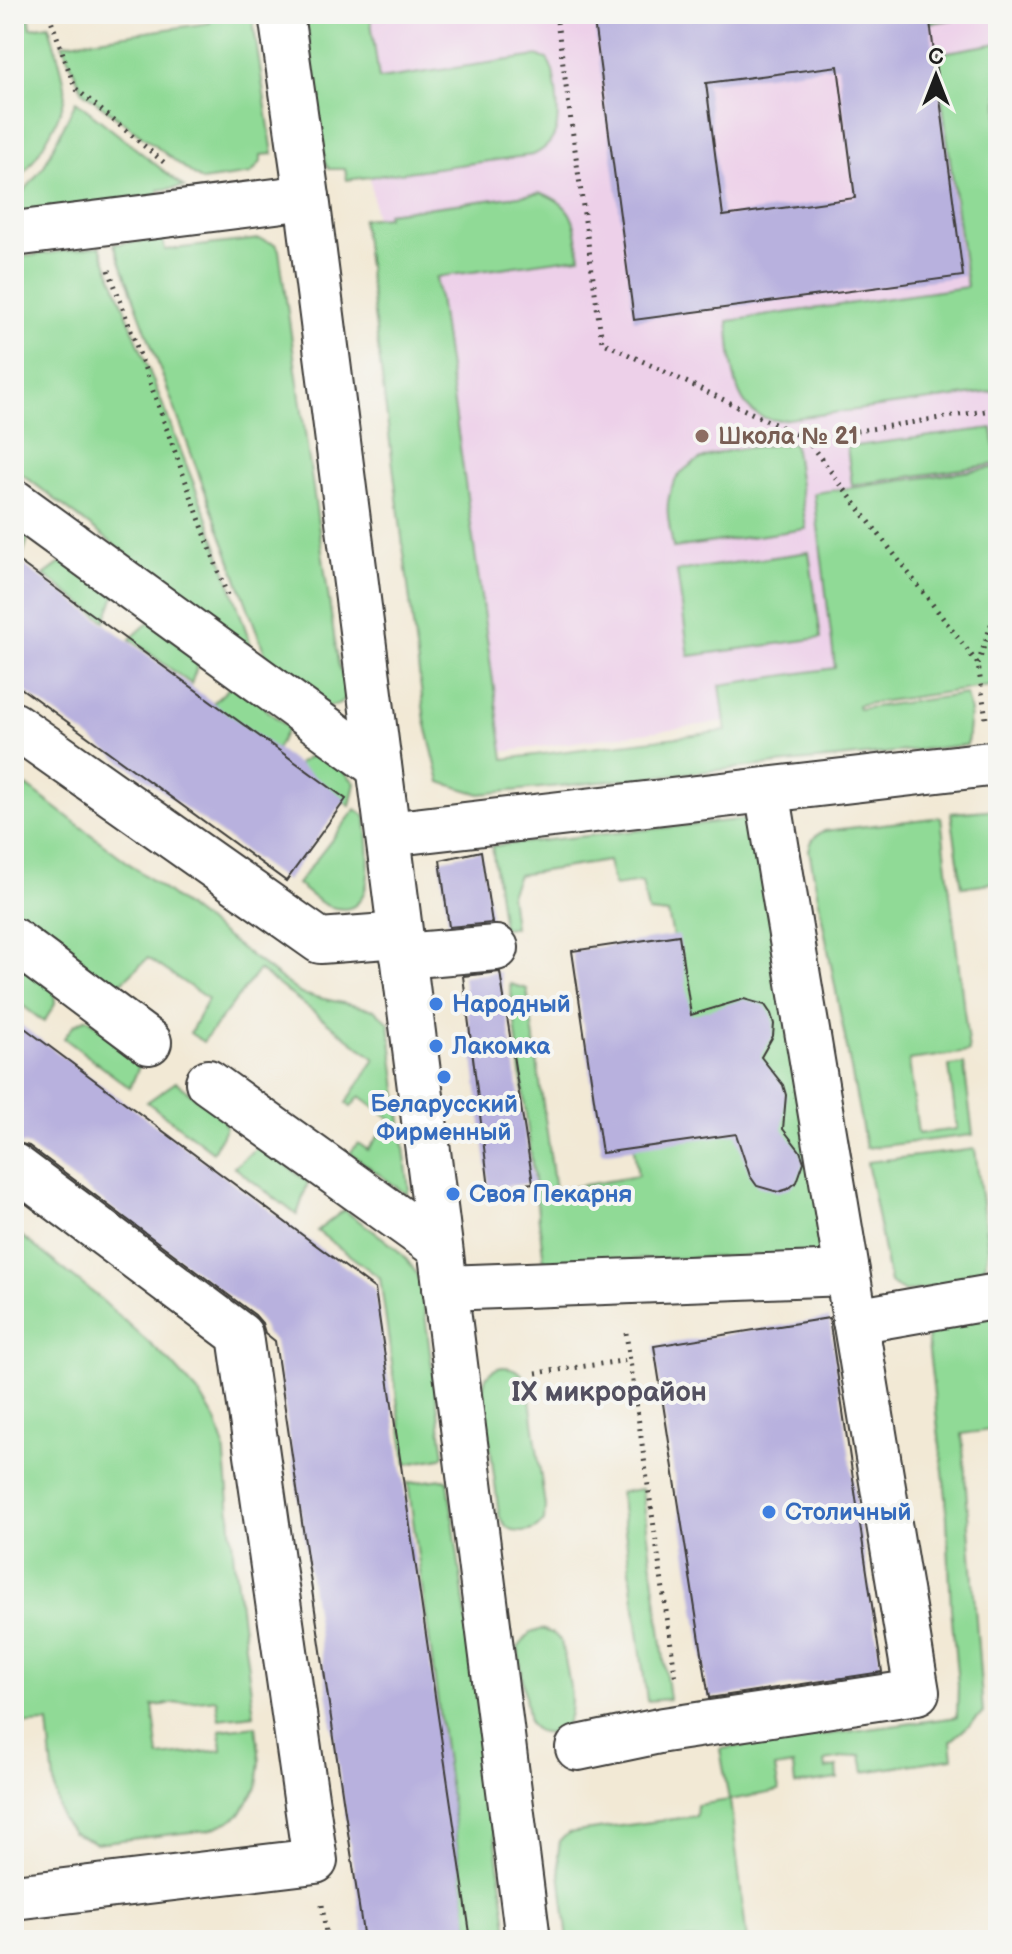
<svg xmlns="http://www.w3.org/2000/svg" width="1012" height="1954" font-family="'Balsamiq Sans',sans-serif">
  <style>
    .built { fill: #edd0e9 }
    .green { fill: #90da96; stroke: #567b59; stroke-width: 2 }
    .building { fill: #b8b1de; fill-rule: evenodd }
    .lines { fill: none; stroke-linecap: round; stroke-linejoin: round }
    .minor-casing { stroke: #3c3b38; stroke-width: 48 }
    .path { stroke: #3c3b38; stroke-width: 5; stroke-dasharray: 2 6; stroke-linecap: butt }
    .minor { stroke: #fff; stroke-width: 44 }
    .education-dot { fill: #8d6e63; stroke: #f6f6f2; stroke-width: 3 }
    .shop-dot { fill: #3f7fe0; stroke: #f6f6f2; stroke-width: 3 }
    .labels { text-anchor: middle; stroke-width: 8; stroke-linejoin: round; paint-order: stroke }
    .education-label { font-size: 24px; font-weight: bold; fill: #785e54; stroke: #f6f6f2; text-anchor: start }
    .shop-label { font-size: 24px; font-weight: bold; fill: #366cbe; stroke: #f6f6f2; text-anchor: start }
    .quarter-label { font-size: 28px; font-weight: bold; fill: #535060; stroke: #f6f6f2 }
  </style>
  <rect width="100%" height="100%" fill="#f6f6f2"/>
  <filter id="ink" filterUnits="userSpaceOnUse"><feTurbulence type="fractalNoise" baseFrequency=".0125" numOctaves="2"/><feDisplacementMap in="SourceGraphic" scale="16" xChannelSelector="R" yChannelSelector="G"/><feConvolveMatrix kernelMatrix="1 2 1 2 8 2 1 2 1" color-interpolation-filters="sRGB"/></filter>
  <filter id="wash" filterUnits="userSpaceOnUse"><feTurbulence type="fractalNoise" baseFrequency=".006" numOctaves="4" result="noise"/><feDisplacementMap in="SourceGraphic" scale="32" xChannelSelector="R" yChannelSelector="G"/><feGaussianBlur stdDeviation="1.8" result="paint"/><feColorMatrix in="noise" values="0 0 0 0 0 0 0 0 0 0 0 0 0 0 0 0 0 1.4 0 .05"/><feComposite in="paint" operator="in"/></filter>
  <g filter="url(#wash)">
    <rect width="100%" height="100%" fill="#f2e9d5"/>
    <!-- built -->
    <polygon class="built" points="348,14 998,14 998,685 449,759"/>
    <!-- green -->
    <g class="green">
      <path d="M14,14H29L31,28L49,25C54,45 62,66 65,86C69,111 31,167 14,185Z"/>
      <polygon points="210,14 252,14 273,154 261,155 261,162 251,174 202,181 83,92 62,44 210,23"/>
      <path d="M305,14H370L379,79L537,56L547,59C554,68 554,78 556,90C559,117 562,142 533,155L347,180L345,169H329L325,163Z"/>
      <polygon points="929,14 983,14 931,23"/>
      <path d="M998,43V391L780,420C728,420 733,358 728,321L967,287L936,54Z"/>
      <polygon points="76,101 184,187 158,190 159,200 14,220 14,204 44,166"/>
      <path d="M542,193C576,206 575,224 580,257L436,277L504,759L726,731L720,685L835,668L814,493L998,467V685L858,705L859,709L966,694L970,712L967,745L480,794L440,782L425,721L362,219L387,217V213Z"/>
      <path d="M163,239L165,250L259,239L276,244L279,250L338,663L348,692C343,704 338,707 325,706L268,662L114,244Z"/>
      <polygon points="100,246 209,522 253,651 14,468 14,258"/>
      <polygon points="992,428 997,464 852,485 847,447"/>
      <path d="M794,443L806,529L673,548C671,532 665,513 669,497C679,445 753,449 794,443Z"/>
      <polygon points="14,513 28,538 22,558 14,552"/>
      <polygon points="809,552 821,638 689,656 677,571"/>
      <polygon points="69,557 117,591 105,621 44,575"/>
      <polygon points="150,621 199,661 191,684 130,639"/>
      <polygon points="237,684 288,728 275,751 212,704 230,687"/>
      <polygon points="323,749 355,783 350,806 299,767 299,763"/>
      <polygon points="27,786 301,994 375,1010 389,1023 409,1189 406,1194 350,1153 358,1143 368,1150 391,1119 360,1096 351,1107 346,1103 375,1059 259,970 203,1042 190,1033 208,999 148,958 122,982 108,985 14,917 14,794 18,797"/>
      <path d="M356,809L366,817C368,844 381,925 328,906C317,902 306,891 297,884Z"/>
      <polygon points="998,809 998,882 962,887 951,813"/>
      <path d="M941,817L969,1052L909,1060L918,1134L957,1129L949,1066L964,1064L973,1135L866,1148L809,850C811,840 815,835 824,831Z"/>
      <polygon points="756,818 839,1254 544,1262 510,984 527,989 555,1190 638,1176 633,1143 674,940 668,914 648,912 642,882 614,886 608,861 518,875 510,894 514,927 503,928 492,846"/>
      <polygon points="14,962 54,989 55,1004 44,1022 14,999"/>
      <polygon points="87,1018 143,1057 130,1088 64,1038 74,1025"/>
      <polygon points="176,1082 223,1119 226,1127 213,1152 147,1102"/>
      <polygon points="260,1145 308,1182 297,1215 234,1167"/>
      <polygon points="975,1149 988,1249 985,1266 977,1280 905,1292 890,1283 867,1162"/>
      <path d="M344,1210C371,1231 411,1251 421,1285L444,1455L441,1458L406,1464L380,1278L317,1231Z"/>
      <polygon points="14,1230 96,1295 171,1363 201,1396 216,1421 224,1445 234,1561 254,1715 219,1719 216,1699 153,1706 159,1757 222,1750 220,1730 256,1726 260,1762 257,1787 241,1813 230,1821 208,1830 96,1843 72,1832 61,1818 55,1792 48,1723 14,1725"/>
      <polygon points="998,1307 998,1429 962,1434 983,1713 951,1741 953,1758 864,1772 861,1755 825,1761 826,1769 837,1767 838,1779 795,1785 793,1765 775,1768 779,1791 730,1800 747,1940 568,1940 558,1855 560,1841 568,1833 696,1816 697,1805 729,1800 720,1749 957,1717 958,1685 951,1609 946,1497 927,1335 930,1325"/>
      <path d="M502,1367C515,1367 524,1373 528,1385L545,1506L544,1521C530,1537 507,1536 499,1515L483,1389C484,1376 490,1370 502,1367Z"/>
      <polygon points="443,1479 448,1481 509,1940 470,1940 408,1483"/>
      <polygon points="642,1489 669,1699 647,1701 620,1492"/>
      <path d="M542,1629L554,1634L561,1641C565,1664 586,1728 551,1733C541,1735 535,1730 529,1723L518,1648L530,1633Z"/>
    </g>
    <g id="blocks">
      <!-- building -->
      <g class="building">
        <path d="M593,14H929L963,276L634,320ZM838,66L855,198L723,216L706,83Z"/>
        <polygon points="14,558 346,799 286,881 14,683"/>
        <polygon points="481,851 492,923 449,927 440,860"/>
        <polygon points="679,935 691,1015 744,999 765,1005 771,1014 774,1024 773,1036 761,1057 783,1085 786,1095 783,1129 800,1151 804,1162 797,1182 788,1189 778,1192 757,1186 750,1176 736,1134 602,1153 572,951"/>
        <polygon points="500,972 533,1183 489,1188 463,976"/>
        <polygon points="14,1020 375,1289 471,1940 364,1940 275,1341 265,1333 262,1323 255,1315 29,1146 14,1142"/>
        <polygon points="829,1318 882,1672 709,1698 654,1346"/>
      </g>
    </g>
  </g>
  <g filter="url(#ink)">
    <use href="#blocks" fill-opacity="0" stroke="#3c3b38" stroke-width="2"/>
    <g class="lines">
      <defs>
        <g id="minor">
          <polyline points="281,14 307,197 528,1940"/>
          <polyline points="14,234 307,197"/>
          <polyline points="14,502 379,767"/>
          <polyline points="14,725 320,941 400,935"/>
          <polyline points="388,834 998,763"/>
          <polyline points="14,941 149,1042"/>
          <polyline points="403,956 496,948"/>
          <polyline points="208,1082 440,1248"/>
          <polyline points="14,1166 240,1335 315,1861 14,1897"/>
          <polyline points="445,1288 847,1273"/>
          <polyline points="855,1321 998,1296"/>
          <polyline points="578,1748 664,1730 917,1692 767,790"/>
        </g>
      </defs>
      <!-- minor casing -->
      <use href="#minor" class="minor-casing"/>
      <!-- path -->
      <g class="path">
        <polyline points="49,14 75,88 167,165"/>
        <polyline points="556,14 602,342 806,439 998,409"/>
        <polyline points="109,270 227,595"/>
        <polyline points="806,439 978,664 986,719"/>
        <polyline points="978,664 998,604"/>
        <polyline points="626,1333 676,1680"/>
        <polyline points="536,1373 629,1360"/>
        <polyline points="322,1905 327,1940"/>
      </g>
      <!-- minor -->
      <use href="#minor" class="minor"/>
    </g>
  </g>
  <!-- markers -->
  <circle class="education-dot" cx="702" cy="436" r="8"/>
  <g class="shop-dot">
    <circle cx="436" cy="1004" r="8"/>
    <circle cx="436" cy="1046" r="8"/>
    <circle cx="444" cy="1077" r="8"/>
    <circle cx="453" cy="1194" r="8"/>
    <circle cx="769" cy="1512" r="8"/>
  </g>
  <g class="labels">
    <!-- education labels -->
    <g class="education-label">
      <text x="718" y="444">Школа № 21</text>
    </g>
    <!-- shop labels -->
    <g class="shop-label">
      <text x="452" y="1012">Народный</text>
      <text x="452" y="1054">Лакомка</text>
      <text x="444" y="1112" text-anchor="middle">Беларусский<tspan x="444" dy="28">Фирменный</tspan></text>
      <text x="469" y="1202">Своя Пекарня</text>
      <text x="785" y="1520">Столичный</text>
    </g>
    <!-- quarter labels -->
    <g class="quarter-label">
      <text x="609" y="1401">IX микрорайон</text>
    </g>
  </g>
  <!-- margin -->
  <rect width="1012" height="1954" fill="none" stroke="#f6f6f2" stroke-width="48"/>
  <!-- north arrow -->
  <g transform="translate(936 76)" stroke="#f6f6f2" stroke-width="6" paint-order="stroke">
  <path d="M0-6L14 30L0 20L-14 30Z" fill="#1c1c1c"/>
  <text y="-12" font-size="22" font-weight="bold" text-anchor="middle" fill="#1c1c1c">С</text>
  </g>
</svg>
